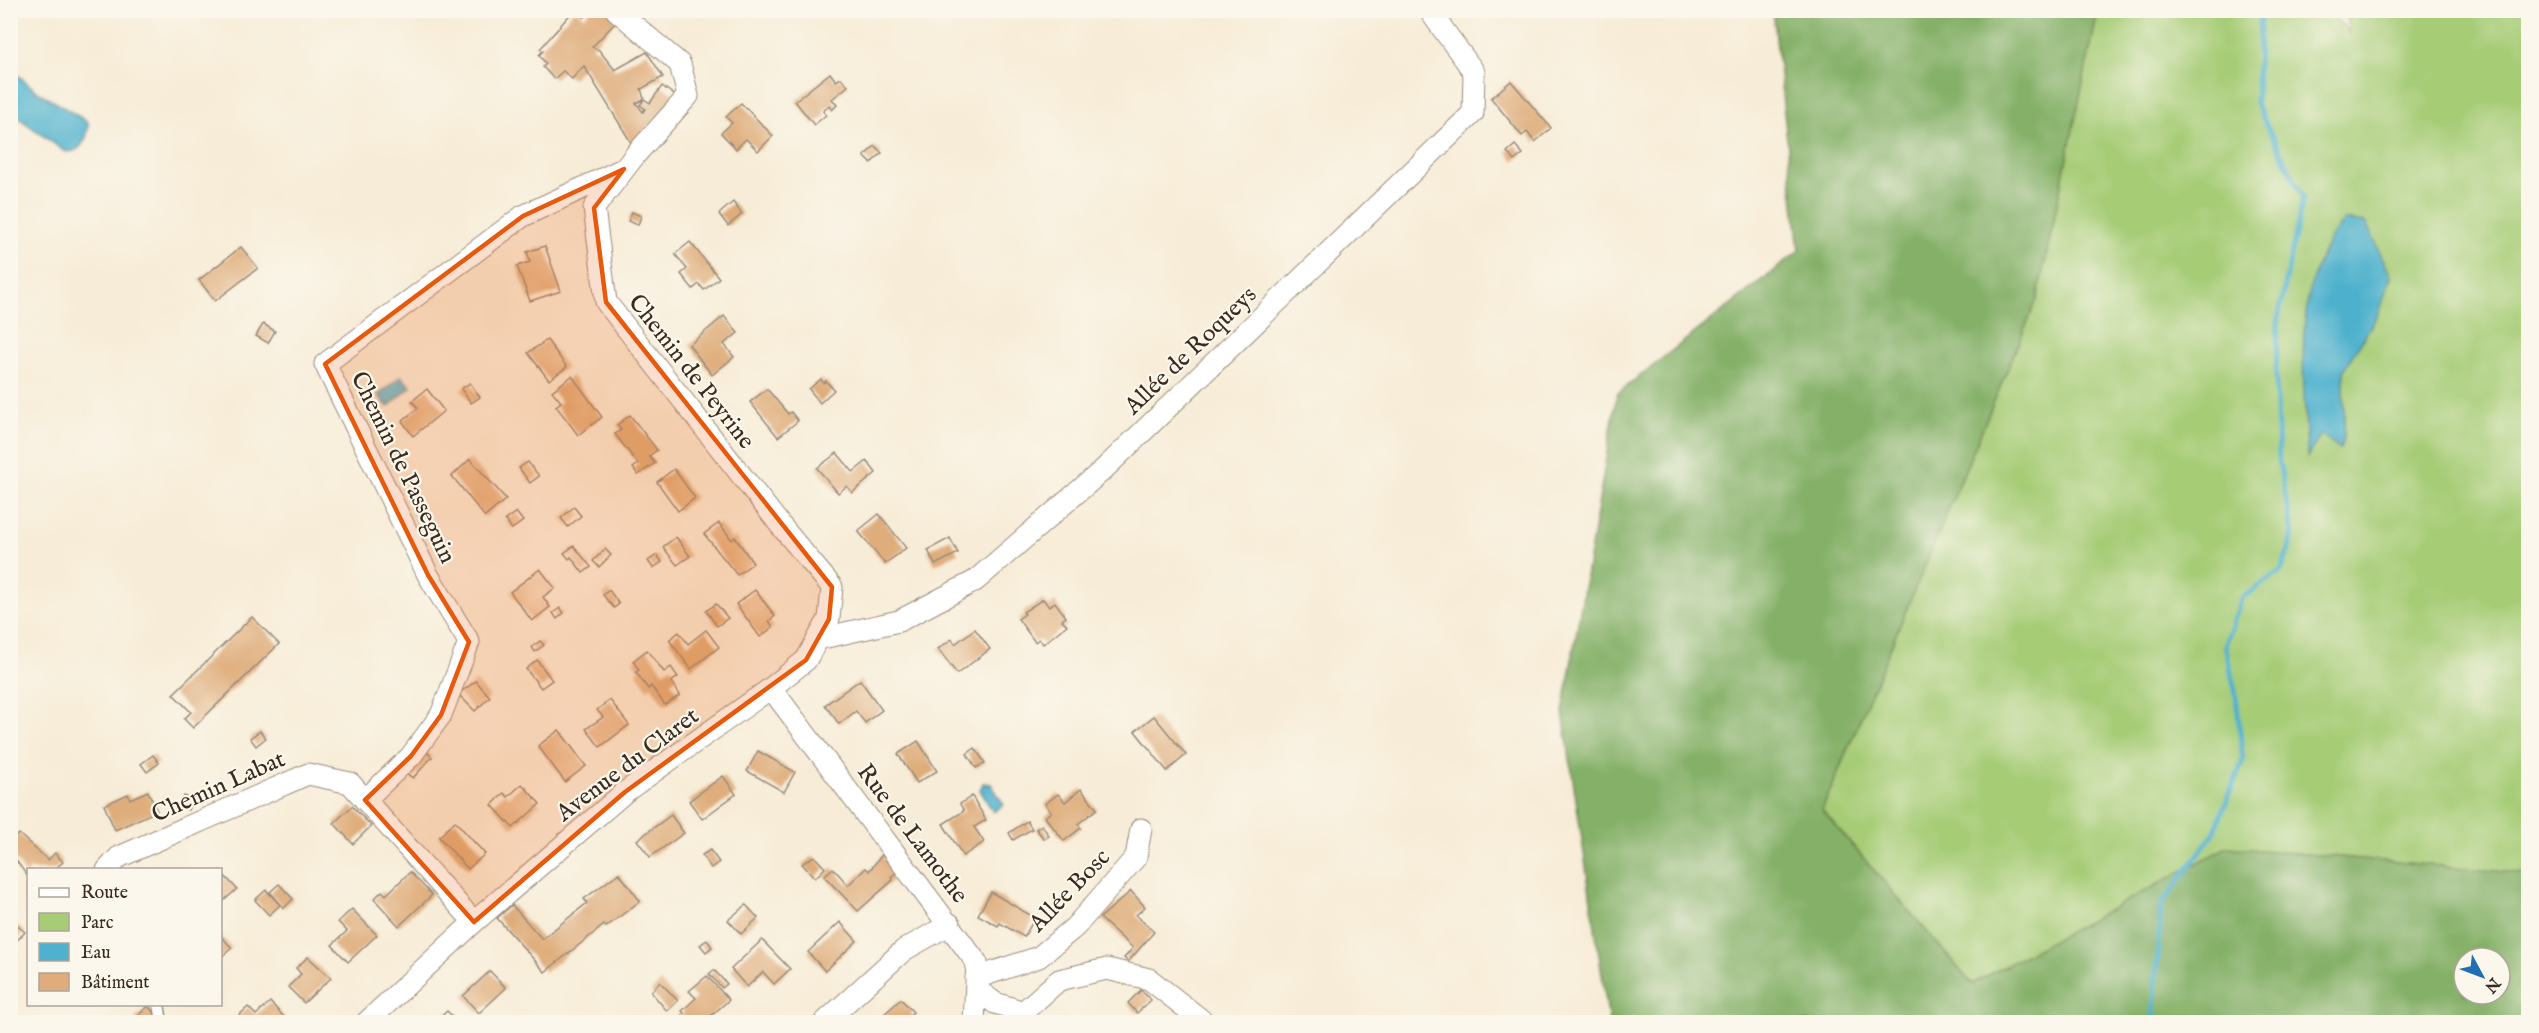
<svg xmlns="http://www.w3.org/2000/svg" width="2539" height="1033" font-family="'IM FELL English',serif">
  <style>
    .green { fill: #a6cc76; stroke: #707b4a; stroke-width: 1.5 }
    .forest { fill: #84b067; stroke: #606d42; stroke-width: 1.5; fill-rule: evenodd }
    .water { fill: #4eb1cd; stroke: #446e76; stroke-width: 1.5 }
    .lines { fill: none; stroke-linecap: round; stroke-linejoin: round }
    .stream { stroke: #4eb1cd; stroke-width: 5 }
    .building { fill: #dfad7b; fill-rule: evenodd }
    .service-casing { stroke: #998b7a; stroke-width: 13 }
    .minor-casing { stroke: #998b7a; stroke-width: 23 }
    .service { stroke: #fff; stroke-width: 10 }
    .minor { stroke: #fff; stroke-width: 21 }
    .marked { fill: #e8590c; fill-opacity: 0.2; stroke: #e8590c; stroke-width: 4.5; stroke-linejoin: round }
    .labels { text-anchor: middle; stroke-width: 4.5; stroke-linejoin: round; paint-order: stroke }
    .street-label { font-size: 24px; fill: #3b2a1e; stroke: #fbf7ec }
  </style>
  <rect width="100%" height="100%" fill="#fbf7ec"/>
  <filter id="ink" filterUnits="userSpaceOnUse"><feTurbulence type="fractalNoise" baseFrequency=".0167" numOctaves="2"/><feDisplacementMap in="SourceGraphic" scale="12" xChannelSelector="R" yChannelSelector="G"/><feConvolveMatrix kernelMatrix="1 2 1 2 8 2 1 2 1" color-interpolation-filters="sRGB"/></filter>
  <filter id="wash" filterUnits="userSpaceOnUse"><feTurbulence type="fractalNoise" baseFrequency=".008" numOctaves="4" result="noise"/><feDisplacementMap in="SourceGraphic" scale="24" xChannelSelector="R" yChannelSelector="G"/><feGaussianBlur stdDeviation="1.35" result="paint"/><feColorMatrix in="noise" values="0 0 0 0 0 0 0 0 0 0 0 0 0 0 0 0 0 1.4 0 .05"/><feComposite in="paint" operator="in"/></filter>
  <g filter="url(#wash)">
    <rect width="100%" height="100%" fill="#f7ecd7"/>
    <!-- green -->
    <polygon class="green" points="2098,11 2329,11 2349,33 2345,11 2528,11 2528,874 2227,847 1972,984 1822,810 2037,299"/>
    <!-- forest -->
    <path class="forest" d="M1773,11H2098L2037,299L1822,810L1972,984L2227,847L2528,874V1022H1609L1563,712L1617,394L1799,251ZM2464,958H2500V994H2464Z"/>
    <!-- water -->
    <g class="water">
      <path d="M10,68L35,90L88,122C89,136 81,156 64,151L11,112Z"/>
      <path d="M2344,220L2366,223L2391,276L2379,313L2344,369V435L2340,449L2321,434L2307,457C2305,378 2289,283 2344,220Z"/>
      <polygon points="401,376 411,387 388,407 378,395"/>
      <polygon points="983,783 991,784 1004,805 993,812 980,790"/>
    </g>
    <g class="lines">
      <!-- stream -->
      <polyline class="stream" points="2153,1022 2161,905 2214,833 2243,760 2236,695 2225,645 2242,598 2282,570 2293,536 2279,461 2276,373 2278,319 2303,197 2256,104 2261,10"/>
    </g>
    <g id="blocks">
      <!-- building -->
      <g class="building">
        <path d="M574,10H578L584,17L590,10H610L619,19L592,47L599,50L615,70L647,52L663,77L641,89L644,99L650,103L662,86L677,97L632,144L584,66L572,79L563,71L554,79L543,67L546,64L539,55L543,51L540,49ZM644,99L640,105L645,109L643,112L636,103Z"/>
        <polygon points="830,73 836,81 841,78 848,86 832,99 837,105 832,110 829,106 823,111 826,115 814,125 795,101"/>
        <polygon points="1511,81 1551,128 1535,142 1527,132 1522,136 1491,98"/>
        <polygon points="741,103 773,136 758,151 746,139 736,149 721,133 732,123 726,117"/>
        <polygon points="1515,145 1523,154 1514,161 1507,152"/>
        <polygon points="875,146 882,153 871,163 864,156"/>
        <polygon points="733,202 742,214 728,226 719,214"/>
        <polygon points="632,212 641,216 638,225 628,221"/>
        <polygon points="690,242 719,278 704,290 699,284 693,289 681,274 687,269 675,254"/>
        <polygon points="545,246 561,291 530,301 517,266 530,262 527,252"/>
        <polygon points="241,247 258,268 215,301 199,280"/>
        <polygon points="724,316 738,333 724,344 734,357 712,375 689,345"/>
        <polygon points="263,324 275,331 268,343 256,336"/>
        <polygon points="547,340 567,367 549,380 528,353"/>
        <polygon points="572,376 602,417 578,435 556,406 561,402 552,391"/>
        <polygon points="821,379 823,383 826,381 834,390 820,403 809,389"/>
        <polygon points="470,383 480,397 471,403 461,389"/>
        <polygon points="427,389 444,411 413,436 402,421 418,408 412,401"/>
        <polygon points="767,389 788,414 791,412 798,421 778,437 750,402"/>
        <polygon points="630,415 657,450 649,456 655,463 638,475 633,468 638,464 615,434 621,430 617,425"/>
        <polygon points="837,453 853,472 867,461 876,473 852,493 847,486 838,493 817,468"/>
        <polygon points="470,459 506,499 485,517 452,476"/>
        <polygon points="528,462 539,476 530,483 519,468"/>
        <polygon points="674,469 695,498 678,511 657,482"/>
        <polygon points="574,507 581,516 568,527 561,518"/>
        <polygon points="516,512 523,521 512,529 505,520"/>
        <polygon points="879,514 906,548 885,564 858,531"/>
        <polygon points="719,523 732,540 735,537 753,563 737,575 704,534"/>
        <polygon points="676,537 690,556 677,565 663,547"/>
        <polygon points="950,538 958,553 935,565 928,550"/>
        <polygon points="574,546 591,567 583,573 571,557 569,559 564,553"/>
        <polygon points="605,549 611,555 599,567 593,561"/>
        <polygon points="657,555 662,562 653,568 648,561"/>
        <polygon points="540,569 555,588 543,597 550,607 532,621 510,592"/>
        <polygon points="609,590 619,604 614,608 603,595"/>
        <polygon points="755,590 775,616 769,621 773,627 760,637 736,604"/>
        <polygon points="1043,599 1049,607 1055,602 1066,617 1062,620 1067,625 1043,644 1039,639 1035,642 1018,619 1025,614 1023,612"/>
        <polygon points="716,604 728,618 717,626 706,611"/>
        <polygon points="560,608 564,613 557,619 553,613"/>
        <polygon points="252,617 279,644 193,728 184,719 191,712 173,694"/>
        <polygon points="975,629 990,649 957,674 938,649 952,639 955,644"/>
        <polygon points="706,630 719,647 691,669 669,640 679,632 688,644"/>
        <polygon points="540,641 544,645 535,652 532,647"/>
        <polygon points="647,650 664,672 671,667 678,677 671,682 680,695 665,705 651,686 648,689 636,672 639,670 633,661"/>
        <polygon points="537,660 552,680 541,688 526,669"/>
        <polygon points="860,680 882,710 865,723 856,711 839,724 825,705"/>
        <polygon points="476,681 490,697 475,711 458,694"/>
        <polygon points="610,700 629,725 600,747 586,729 603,717 597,710"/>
        <polygon points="1154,716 1186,755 1167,771 1135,731"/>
        <polygon points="559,730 586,766 565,782 538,746"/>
        <polygon points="260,731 266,738 256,746 250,738"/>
        <polygon points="918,741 937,771 917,783 898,754"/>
        <polygon points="421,746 432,757 413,778 405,773"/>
        <polygon points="975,748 985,763 976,768 967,754"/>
        <polygon points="758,751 795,772 784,792 747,771"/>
        <polygon points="153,755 159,763 147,772 141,764"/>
        <polygon points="723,776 736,794 702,819 689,801"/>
        <polygon points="522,784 540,804 513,828 492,805 504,793 508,797"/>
        <polygon points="1081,789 1097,809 1078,824 1081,828 1064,841 1045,817 1051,812 1045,804 1058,794 1065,802"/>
        <polygon points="148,791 157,811 115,830 104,805 128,794 130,799"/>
        <polygon points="184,796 192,800 188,810 180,807"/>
        <polygon points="972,796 986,820 974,827 984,842 963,856 943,824 964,811 960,804"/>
        <polygon points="352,806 371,826 353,844 334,823"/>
        <polygon points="671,815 684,833 650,857 637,840"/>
        <polygon points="455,821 485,854 468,869 439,837"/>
        <polygon points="1027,821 1032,829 1013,840 1009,833"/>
        <polygon points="1042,825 1049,836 1044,839 1036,829"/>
        <polygon points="19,834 48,860 55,853 63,862 54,870 28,870 28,877 10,852 10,842"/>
        <polygon points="710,850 719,862 711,868 702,855"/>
        <polygon points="882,855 897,872 891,877 893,880 858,911 824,876 833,868 848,885 866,868 869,871"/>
        <polygon points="814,856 825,868 815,878 802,864"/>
        <polygon points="220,871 237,889 220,904"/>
        <polygon points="410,872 432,895 399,926 374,899 382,891 386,895"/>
        <polygon points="619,873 640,901 606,927 604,925 545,972 497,918 512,905 542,939 587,903 584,899"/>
        <polygon points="279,884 293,899 284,908 270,892"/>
        <polygon points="266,890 280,905 269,915 255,900"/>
        <polygon points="1131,891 1145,907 1136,915 1154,932 1128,962 1124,958 1133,948 1100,918"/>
        <polygon points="991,892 1035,918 1024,937 1000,923 998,926 978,915"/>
        <polygon points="746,905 758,918 741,934 728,920"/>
        <polygon points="352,909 377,935 348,962 332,945 347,931 338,922"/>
        <polygon points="10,919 25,932 11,947 18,954 10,963"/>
        <polygon points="840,922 857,941 825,971 808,952"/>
        <polygon points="220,935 232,948 220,958"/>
        <polygon points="707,940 712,947 706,952 700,945"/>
        <polygon points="762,940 790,969 774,984 763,972 747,987 731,969"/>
        <polygon points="308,957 331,978 304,1003 288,987 301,974 296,968"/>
        <polygon points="714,970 727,984 722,988 709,974"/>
        <polygon points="490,971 506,988 479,1013 463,996"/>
        <polygon points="707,976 729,1000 704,1022 678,1022 676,1020 684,1013 682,1011 696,998 689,991"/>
        <polygon points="660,982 678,1001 667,1011 651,992"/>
        <polygon points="1141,990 1151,1000 1137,1013 1128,1003"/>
        <polygon points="901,999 913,1012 911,1014 919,1022 886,1022 881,1017"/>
        <polygon points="270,1002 286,1019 283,1022 238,1022 235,1019 248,1007 256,1015"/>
        <polygon points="148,1006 159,1018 155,1022 138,1022 135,1019"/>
        <polygon points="447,1011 458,1022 435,1022"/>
      </g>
    </g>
  </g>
  <g filter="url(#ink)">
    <use href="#blocks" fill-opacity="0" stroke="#998b7a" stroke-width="1.5"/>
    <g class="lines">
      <defs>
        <polyline id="service" points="159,1004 162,1022"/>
        <g id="minor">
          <polyline points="818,639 899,621 975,581 1103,470 1473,113 1474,72 1429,10"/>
          <polyline points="771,688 977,963 974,1022"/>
          <polyline points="365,800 411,756 441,715 469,642 428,575 325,364 523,216 621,170"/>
          <polyline points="107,870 119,857 308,774 350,783 474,922"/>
          <polyline points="976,978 1039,957 1075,927 1136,857 1141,829"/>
          <polyline points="976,989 995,1003 1024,1012"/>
          <polyline points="367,1022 474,922 625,792 771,688 806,660 829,619 832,587 781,526 606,302 594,208 636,154 688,96 680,64 616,10"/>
          <polyline points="825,1022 904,950 950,924"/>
          <polyline points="1012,1022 1059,980 1107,969 1149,979 1204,1022"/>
        </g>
      </defs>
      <!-- service casing -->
      <use href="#service" class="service-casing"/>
      <!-- minor casing -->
      <use href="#minor" class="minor-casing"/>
      <!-- service -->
      <use href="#service" class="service"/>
      <!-- minor -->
      <use href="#minor" class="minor"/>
    </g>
  </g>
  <!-- marked area -->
  <path class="marked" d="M624,169L594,208L606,302L832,587L829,619L806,660L625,792L474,922L365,800L411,756L441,715L469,642L428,575L325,364L523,216Z"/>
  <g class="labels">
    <!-- street labels -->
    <g class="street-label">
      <text transform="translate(1190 350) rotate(-44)" y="8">Allée de Roqueys</text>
      <text transform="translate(692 371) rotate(52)" y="8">Chemin de Peyrine</text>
      <text transform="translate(404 467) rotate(64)" y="8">Chemin de Passeguin</text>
      <text transform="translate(627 764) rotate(-37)" y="8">Avenue du Claret</text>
      <text transform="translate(218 786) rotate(-24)" y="8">Chemin Labat</text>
      <text transform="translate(913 833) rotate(53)" y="8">Rue de Lamothe</text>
      <text transform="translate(1069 890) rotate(-46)" y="8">Allée Bosc</text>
    </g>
  </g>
  <!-- margin -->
  <rect width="2539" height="1033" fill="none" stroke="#fbf7ec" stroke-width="36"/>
  <!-- legend -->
  <rect x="27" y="868" width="195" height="138" fill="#fbf7ec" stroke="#aea59a" stroke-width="1.5"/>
  <rect x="39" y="888" width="30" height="9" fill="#ffffff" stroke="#aea59a" stroke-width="1.5"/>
  <text x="81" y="898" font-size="18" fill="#3b2a1e">Route</text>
  <rect x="39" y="913" width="30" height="18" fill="#a6cc76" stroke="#aea59a" stroke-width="1.5"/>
  <text x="81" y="928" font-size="18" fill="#3b2a1e">Parc</text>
  <rect x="39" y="943" width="30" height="18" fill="#4eb1cd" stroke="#aea59a" stroke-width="1.5"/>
  <text x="81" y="958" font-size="18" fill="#3b2a1e">Eau</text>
  <rect x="39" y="973" width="30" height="18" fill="#dfad7b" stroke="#aea59a" stroke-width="1.5"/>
  <text x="81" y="988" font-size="18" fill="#3b2a1e">Bâtiment</text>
  <!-- north arrow -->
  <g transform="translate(2482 976) rotate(131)"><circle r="28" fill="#fbf7ec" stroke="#aea59a" stroke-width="1.5"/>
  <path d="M0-4.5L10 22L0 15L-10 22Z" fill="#1f6fb2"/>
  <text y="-9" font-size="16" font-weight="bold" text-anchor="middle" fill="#3b2a1e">N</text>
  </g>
</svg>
